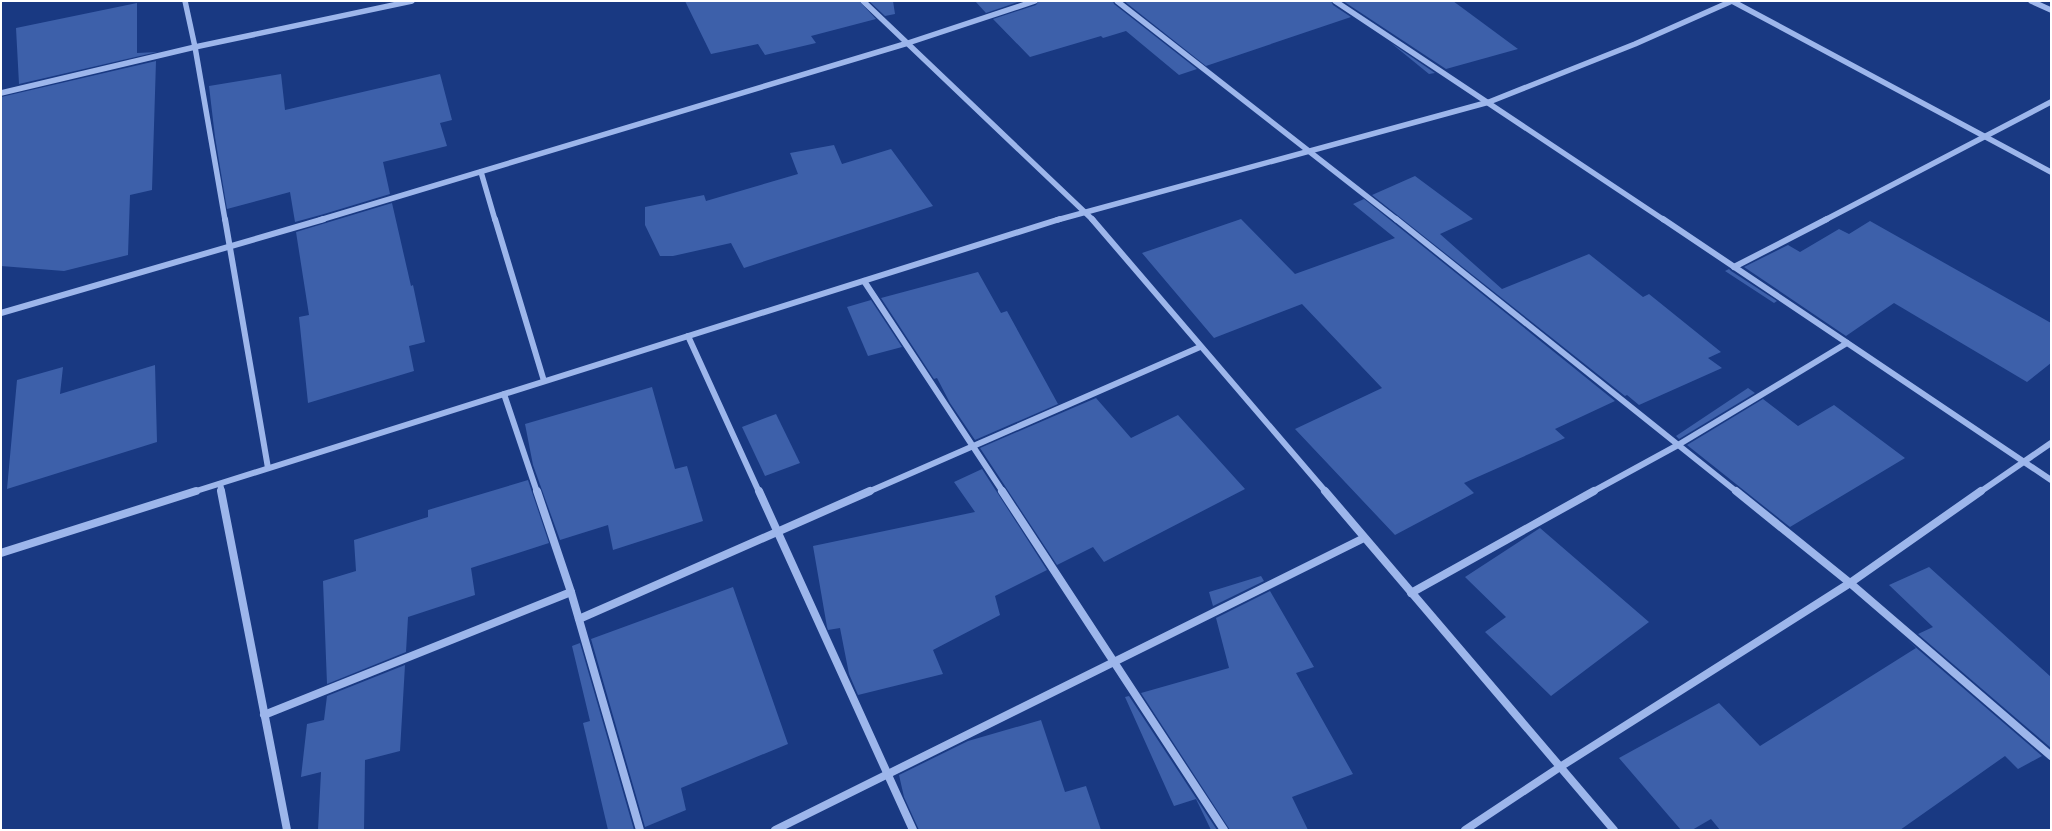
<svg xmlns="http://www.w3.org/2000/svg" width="2052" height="831" font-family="Barlow,sans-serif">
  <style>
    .building { fill: #3d60aa }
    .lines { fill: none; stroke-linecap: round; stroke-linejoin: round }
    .minor-far2 { stroke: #9db6eb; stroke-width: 5.5 }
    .minor-far1 { stroke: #9db6eb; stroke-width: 6 }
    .minor { stroke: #9db6eb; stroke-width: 8 }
  </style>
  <rect width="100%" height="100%" fill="#193982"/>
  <!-- building -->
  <g class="building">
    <polygon points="685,1 859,1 876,19 811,36 816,43 765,55 758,44 711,54"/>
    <polygon points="869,1 893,1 895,14 885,16"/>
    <polygon points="975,1 1021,1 986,13"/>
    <polygon points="1039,1 1113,1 1114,4 1197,69 1179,75 1126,31 1103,38 1101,36 1030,57 993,19 1036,5"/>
    <polygon points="1124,1 1331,1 1333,5 1351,17 1206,66"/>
    <polygon points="1343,1 1453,1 1518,49 1446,69"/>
    <polygon points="137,3 137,53 157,52 19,84 16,28"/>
    <polygon points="1391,43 1435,73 1429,74"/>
    <polygon points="156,61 152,190 130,195 128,255 64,271 1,266 1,97"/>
    <polygon points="281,74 285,110 440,74 452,120 440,123 447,146 383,162 390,194 324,214 295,222 290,192 227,209 215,137 209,86"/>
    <polygon points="834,145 842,164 891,149 933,206 744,268 731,243 673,256 660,256 645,225 645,207 704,195 706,201 798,174 790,153"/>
    <polygon points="1415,176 1473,219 1440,234 1502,289 1589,254 1643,297 1649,294 1721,352 1708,358 1722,368 1639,405 1627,395 1625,396 1372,195"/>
    <polygon points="1364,199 1615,401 1555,429 1565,438 1464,483 1474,493 1395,535 1295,429 1382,388 1302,304 1214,338 1142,253 1241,219 1295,274 1395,238 1353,204"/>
    <polygon points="392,203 411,286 413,285 425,342 409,346 414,371 308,403 299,317 309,315 296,232"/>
    <polygon points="1870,221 2051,323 2051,363 2027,382 1894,303 1846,336 1744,267 1788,245 1800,252 1839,229 1849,234"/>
    <polygon points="1729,269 1731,271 1777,301 1774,303 1725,271"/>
    <polygon points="978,272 1001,313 1007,311 1058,404 975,440 950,403 937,378 934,379 881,298"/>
    <polygon points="871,300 902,347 868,356 847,307"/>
    <polygon points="155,365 157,442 7,489 17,380 63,367 60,394"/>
    <polygon points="652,387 675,469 687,466 703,521 613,550 608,525 560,540 533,465 525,424"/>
    <polygon points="1748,388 1755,393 1679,439 1676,436"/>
    <polygon points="1096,398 1131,438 1178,415 1245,489 1104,562 1093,547 1057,565 980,448"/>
    <polygon points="1763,399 1798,426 1834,405 1905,458 1790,527 1687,445"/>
    <polygon points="776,414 800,463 765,476 742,427"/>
    <polygon points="982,469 1047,570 995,596 1000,615 933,650 943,674 858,695 849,674 840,628 828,630 827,627 813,546 975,512 954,482"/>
    <polygon points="528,480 549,543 471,568 475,595 408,617 406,652 327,684 323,581 356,571 354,540 428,517 428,510"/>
    <polygon points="1540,528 1649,622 1551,696 1485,632 1506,617 1465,577"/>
    <polygon points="1929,567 2051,677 2051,748 1918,634 1933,627 1889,585"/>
    <polygon points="1261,576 1264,581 1213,606 1209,592"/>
    <polygon points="733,587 788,744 681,788 686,810 645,827 591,639"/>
    <polygon points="1270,591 1314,667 1296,673 1353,774 1292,797 1308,830 1230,830 1141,693 1229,668 1216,618"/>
    <polygon points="1906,639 2042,756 2018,769 2005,756 1900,830 1720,830 1711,819 1692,830 1681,830 1619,758 1719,703 1760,746 1916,648"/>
    <polygon points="580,643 634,830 608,830 583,723 590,721 572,646"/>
    <polygon points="405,665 400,751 365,760 364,830 318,830 321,772 301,777 307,724 324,720 327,696"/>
    <polygon points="1129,696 1217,830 1211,830 1196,799 1174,806 1125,697"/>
    <polygon points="1041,720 1065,792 1086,786 1101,830 919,830 904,797 899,775 968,741"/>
  </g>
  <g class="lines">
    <!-- minor-far2 -->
    <g class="minor-far2">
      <polyline points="185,1 195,47 225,220"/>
      <polyline points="863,1 1093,220"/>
      <polyline points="1117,1 1397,220"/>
      <polyline points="1335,1 1664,220"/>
      <polyline points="1732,1 2051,172"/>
      <polyline points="2031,1 2051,10"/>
      <polyline points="1,93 195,47 412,1"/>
      <polyline points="481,172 495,220"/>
      <polyline points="320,220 908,43 1035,1"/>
      <polyline points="1057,220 1489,102 1635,44 1732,1"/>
      <polyline points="1825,220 2051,102"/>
    </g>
    <!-- minor-far1 -->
    <g class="minor-far1">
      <polyline points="225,219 268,468"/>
      <polyline points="495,219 544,381"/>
      <polyline points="1092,219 1326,492"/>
      <polyline points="1396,219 1737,492"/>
      <polyline points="1663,219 2051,480"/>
      <polyline points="1734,267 1827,219"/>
      <polyline points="864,281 1003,492"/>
      <polyline points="1,313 324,219"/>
      <polyline points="688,336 759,492"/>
      <polyline points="504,394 537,492"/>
      <polyline points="220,484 222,492"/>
      <polyline points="193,492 1060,219"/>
      <polyline points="868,492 1200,347"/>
      <polyline points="1592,492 1678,445 1847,343"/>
      <polyline points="1980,492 2051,443"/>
    </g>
    <!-- minor -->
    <g class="minor">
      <polyline points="221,491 287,830"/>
      <polyline points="537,491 571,592 640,830"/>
      <polyline points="759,491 913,830"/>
      <polyline points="1002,491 1224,830"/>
      <polyline points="1325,491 1614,830"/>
      <polyline points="1736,491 1850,583 2051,756"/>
      <polyline points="1,553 196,491"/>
      <polyline points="1411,593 1594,491"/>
      <polyline points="579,619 870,491"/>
      <polyline points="264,715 571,592"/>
      <polyline points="775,830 1364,538"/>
      <polyline points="1465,830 1560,767 1850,583 1981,491"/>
    </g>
  </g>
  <!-- border -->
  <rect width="2052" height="831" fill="none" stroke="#ffffff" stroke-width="4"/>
</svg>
